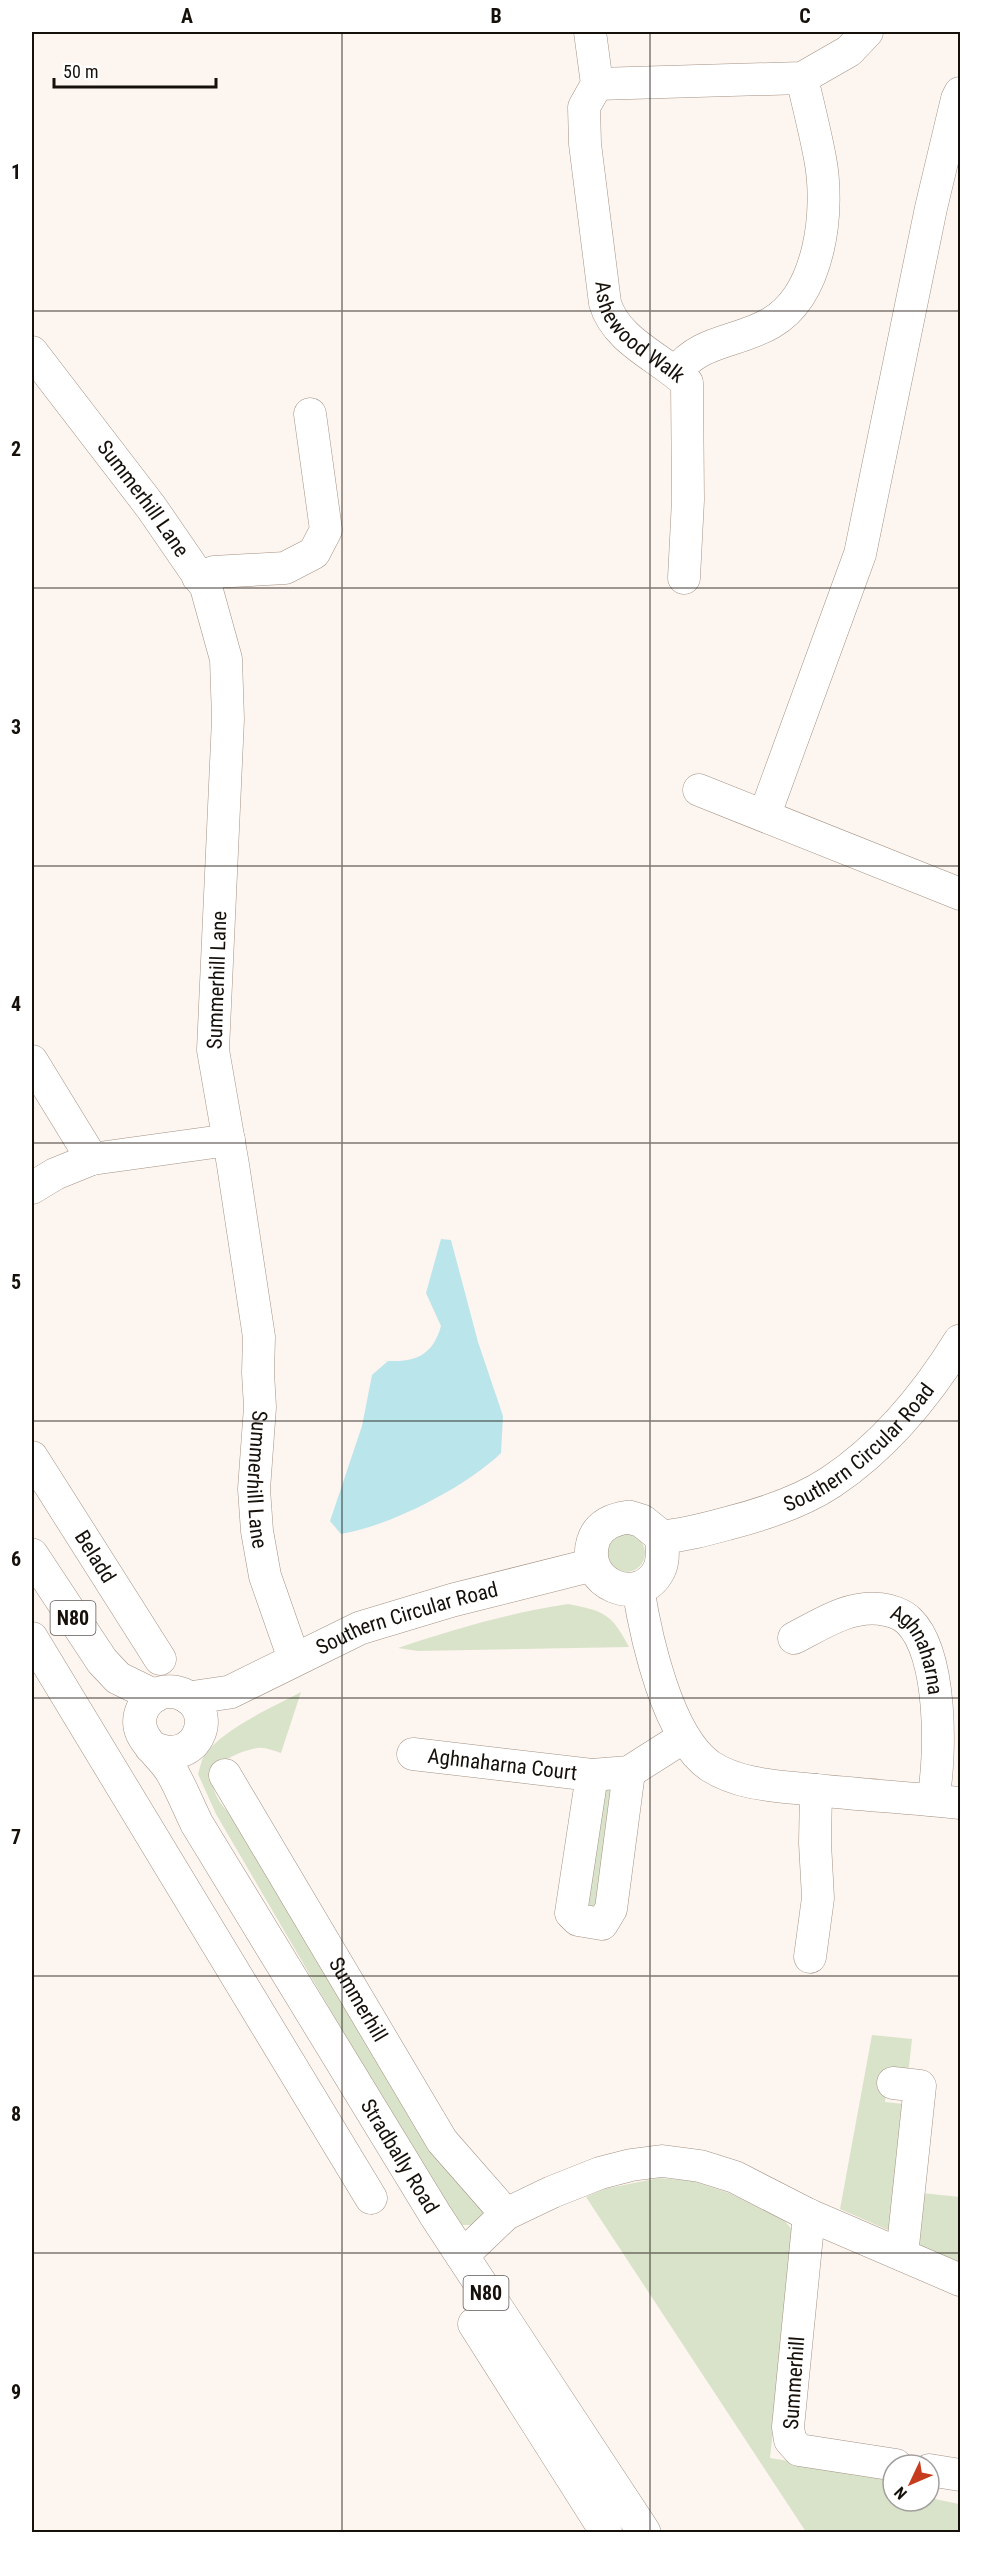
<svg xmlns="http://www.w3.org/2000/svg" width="992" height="2564" font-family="'Roboto Condensed',sans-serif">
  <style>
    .green { fill: #d9e3c9 }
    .water { fill: #bae5eb }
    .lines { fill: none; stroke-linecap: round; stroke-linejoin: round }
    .minor-casing { stroke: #a49285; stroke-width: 33 }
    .major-casing { stroke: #a49285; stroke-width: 34 }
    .minor { stroke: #fff; stroke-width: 32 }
    .major { stroke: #fff; stroke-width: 33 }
    .grid { fill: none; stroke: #16100b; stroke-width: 1.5; stroke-opacity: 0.55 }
    .labels { text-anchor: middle; stroke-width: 6; stroke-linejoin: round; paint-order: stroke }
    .shield { fill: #fff; stroke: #5c5854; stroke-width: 1.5 }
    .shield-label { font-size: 20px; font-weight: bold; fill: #16100b }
    .street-label { font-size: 21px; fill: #16100b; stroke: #fff }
    .neatline { fill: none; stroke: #16100b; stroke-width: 2 }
    .grid-label { font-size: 20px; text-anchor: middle; font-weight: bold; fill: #16100b }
  </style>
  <rect width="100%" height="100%" fill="#fdf5ef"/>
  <!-- green -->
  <g class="green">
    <circle cx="626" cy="1553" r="19"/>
    <path d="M568,1604C604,1611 611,1613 629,1647L418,1651L398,1648C454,1629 509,1613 568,1604Z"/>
    <path d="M301,1692L281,1753C274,1751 265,1747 258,1748C234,1752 204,1767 216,1795C219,1802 225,1809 230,1814L440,2157L487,2214L476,2225H461L387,2107L216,1814L198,1774C200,1768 201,1761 204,1756C223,1728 272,1708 301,1692Z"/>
    <polygon points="598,1789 617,1789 599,1910 585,1906"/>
    <polygon points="872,2035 912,2039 908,2075 888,2074 885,2102 904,2104 890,2231 840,2209"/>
    <polygon points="659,2178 692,2181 729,2193 783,2219 795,2233 770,2458 893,2478 893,2501 929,2501 929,2484 931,2485 930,2498 959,2504 960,2499 960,2532 806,2532 586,2197 604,2189"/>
    <polygon points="922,2193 960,2197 960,2266 913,2246"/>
  </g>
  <!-- water -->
  <path class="water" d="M441,1239L451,1240L478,1342L503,1416L501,1453C466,1487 390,1526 341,1534L330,1521L362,1426L372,1375L388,1361C416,1362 433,1355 441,1326L426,1293Z"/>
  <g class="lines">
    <defs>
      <g id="minor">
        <path id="s1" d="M590,32L597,84L584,107L585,144L605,303C616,341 660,357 687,383L688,500L684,578"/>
        <polyline points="597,84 802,78 849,51 867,32"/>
        <path id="s2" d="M32,352L151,507L206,587L226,659L228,719L213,1050L233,1165L259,1337L258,1373L260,1407L254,1489L257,1531L265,1576L294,1659"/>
        <path d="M676,372C701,339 737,343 771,323C821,294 830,209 820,158C815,131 808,104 802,78"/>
        <polyline points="198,577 214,572 285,568 314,553 326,530 310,414"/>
        <polyline points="699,790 960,894"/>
        <polyline points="765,814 860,554 931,208 957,99 960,93"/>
        <polyline points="32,1061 92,1159"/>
        <polyline points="32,1188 55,1174 92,1159 229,1140"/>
        <path id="s3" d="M32,1457L160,1659"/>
        <path d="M638,1588C646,1637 667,1736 710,1766C741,1786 780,1786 815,1790C864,1795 912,1798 960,1803"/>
        <polyline points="32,1638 371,2198"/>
        <path id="s4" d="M794,1638C820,1625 849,1605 880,1609C890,1610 902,1614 909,1621C943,1654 941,1757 933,1800"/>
        <path id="s5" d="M413,1754L592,1775L629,1772L684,1737"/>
        <path id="s6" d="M225,1775L442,2141L506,2214"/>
        <polyline points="592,1775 571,1913 578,1920 602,1924 611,1909 629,1772"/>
        <polyline points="810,1957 818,1898 815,1843 816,1790"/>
        <polyline points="893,2083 920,2086 902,2255"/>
        <polyline points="809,2215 788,2427 790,2440 799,2450 896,2465"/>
        <polyline points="462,2256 506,2214 552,2192 600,2173 631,2165 662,2161 700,2166 735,2177 809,2215 960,2280"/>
        <polyline points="474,2324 606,2532"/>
        <polyline points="929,2470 960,2475"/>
      </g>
      <g id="major">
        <path d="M629,1517L642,1521L662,1537C662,1548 664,1560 659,1570C640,1608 581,1585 593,1542C598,1525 613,1519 629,1517Z"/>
        <path id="s7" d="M662,1537C686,1535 707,1529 729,1523C764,1514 801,1502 831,1482C885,1446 926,1396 960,1341"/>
        <polyline points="32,1555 102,1661 118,1678 155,1696"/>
        <path id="s8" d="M189,1698L230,1692L360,1628L453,1600L592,1565"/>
        <path id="s9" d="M151,1747C195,1769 219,1715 186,1696C177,1691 165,1690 155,1695C150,1698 146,1703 143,1708C129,1737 162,1752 173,1774C182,1790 189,1808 197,1824L436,2216L644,2532"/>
      </g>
    </defs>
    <!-- minor casing -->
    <use href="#minor" class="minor-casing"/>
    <!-- major casing -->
    <use href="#major" class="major-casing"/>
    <!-- minor -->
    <use href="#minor" class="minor"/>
    <!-- major -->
    <use href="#major" class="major"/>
  </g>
  <!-- grid -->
  <path class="grid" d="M342,32V2532M650,32V2532M32,311H960M32,588H960M32,866H960M32,1143H960M32,1421H960M32,1698H960M32,1976H960M32,2253H960"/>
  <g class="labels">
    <!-- shield labels -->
    <g class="shield">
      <rect x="50.5" y="1601" width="45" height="34" rx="4.5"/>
      <rect x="463.5" y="2276" width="45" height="34" rx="4.5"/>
    </g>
    <g class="shield-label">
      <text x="73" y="1625">N80</text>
      <text x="486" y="2300">N80</text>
    </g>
    <!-- street labels -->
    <g class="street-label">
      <text dy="7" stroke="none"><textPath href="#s1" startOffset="320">Ashewood Walk</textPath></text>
      <text dy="7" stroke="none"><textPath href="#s2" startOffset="184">Summerhill Lane</textPath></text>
      <text transform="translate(217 980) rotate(-88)" y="7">Summerhill Lane</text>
      <text dy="7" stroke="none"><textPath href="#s7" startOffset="222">Southern Circular Road</textPath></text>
      <text dy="7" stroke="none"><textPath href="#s2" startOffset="1192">Summerhill Lane</textPath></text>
      <text dy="7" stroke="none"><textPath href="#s3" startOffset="118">Beladd</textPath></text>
      <text dy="7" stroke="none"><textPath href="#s8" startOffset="234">Southern Circular Road</textPath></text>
      <text dy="7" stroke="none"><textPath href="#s4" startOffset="154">Aghnaharna</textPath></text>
      <text dy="7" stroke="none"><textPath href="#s5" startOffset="90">Aghnaharna Court</textPath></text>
      <text dy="7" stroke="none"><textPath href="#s6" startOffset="261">Summerhill</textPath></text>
      <text dy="7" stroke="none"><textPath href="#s9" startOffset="672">Stradbally Road</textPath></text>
      <text transform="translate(794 2383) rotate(-86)" y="7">Summerhill</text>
    </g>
  </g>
  <!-- border -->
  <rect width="992" height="2564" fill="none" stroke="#ffffff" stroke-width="66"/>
  <!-- north arrow -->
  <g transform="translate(911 2483) rotate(226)"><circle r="28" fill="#ffffff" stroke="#a29f9d" stroke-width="1.5"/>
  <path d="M0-4.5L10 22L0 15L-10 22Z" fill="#c63c1e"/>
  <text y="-9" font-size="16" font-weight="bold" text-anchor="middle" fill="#16100b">N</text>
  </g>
  <!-- scale -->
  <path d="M54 78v9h162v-9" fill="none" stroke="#16100b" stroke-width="3"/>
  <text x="63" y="78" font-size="18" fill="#16100b" stroke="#ffffff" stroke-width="4.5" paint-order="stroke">50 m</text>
  <rect x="33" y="33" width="926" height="2498" class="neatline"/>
  <g class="grid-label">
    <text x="187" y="23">A</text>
    <text x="496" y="23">B</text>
    <text x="805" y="23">C</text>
    <text x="16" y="179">1</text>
    <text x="16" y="456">2</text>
    <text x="16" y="734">3</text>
    <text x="16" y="1011">4</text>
    <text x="16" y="1289">5</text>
    <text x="16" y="1566">6</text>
    <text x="16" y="1844">7</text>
    <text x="16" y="2121">8</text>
    <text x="16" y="2399">9</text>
  </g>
</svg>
